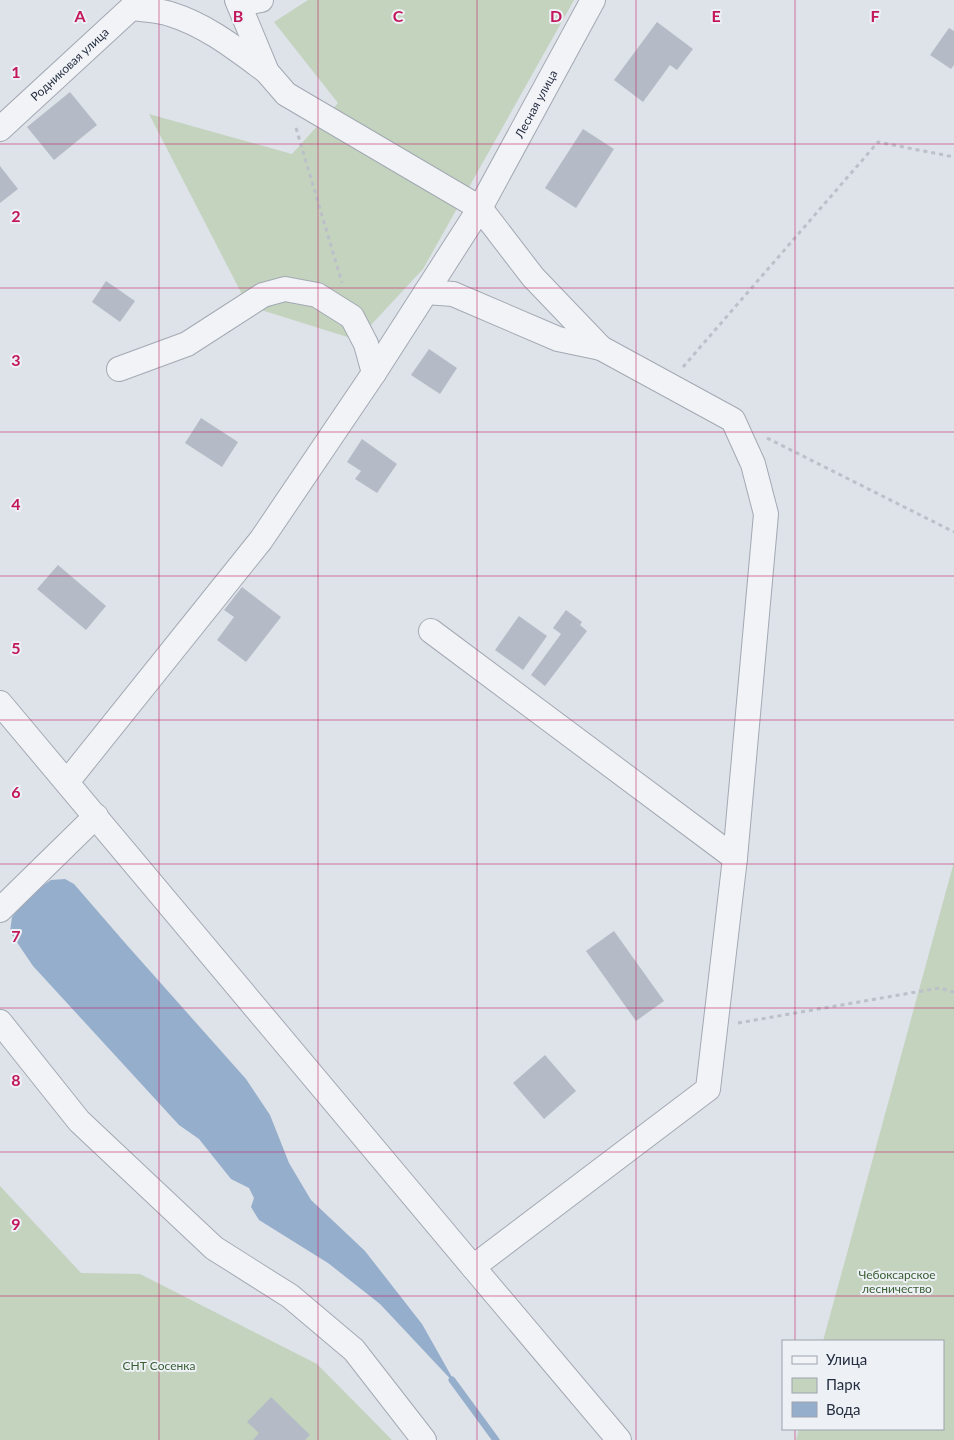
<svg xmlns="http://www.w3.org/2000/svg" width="954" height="1440" font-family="Lato,sans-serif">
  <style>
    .green { fill: #c3d3be }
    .water { fill: #95aecc }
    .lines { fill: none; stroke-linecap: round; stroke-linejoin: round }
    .stream { stroke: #95aecc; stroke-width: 7 }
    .building { fill: #b5bbc6 }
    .minor-casing { stroke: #a3a9b3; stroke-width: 26 }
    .path { stroke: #bcc0c8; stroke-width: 3; stroke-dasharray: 4 4; stroke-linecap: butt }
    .minor { stroke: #f1f3f7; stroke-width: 24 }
    .grid { fill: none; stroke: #c2185b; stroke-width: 1; stroke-opacity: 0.55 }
    .labels { text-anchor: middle; stroke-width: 4; stroke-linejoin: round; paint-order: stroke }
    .street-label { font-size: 12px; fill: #262f41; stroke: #edf1f6 }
    .park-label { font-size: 12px; fill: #395e32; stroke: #edf1f6 }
    .grid-label { font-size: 16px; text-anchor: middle; font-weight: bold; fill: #c2185b; stroke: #edf1f6; stroke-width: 4; stroke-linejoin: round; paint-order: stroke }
  </style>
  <rect width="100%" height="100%" fill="#dee2e9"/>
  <!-- green -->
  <g class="green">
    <polygon points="308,0 574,0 423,269 357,340 248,306 149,114 292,154 338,103 274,22"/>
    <polygon points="954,862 954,1440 796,1440 799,1429 943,1429 943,1341 823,1341"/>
    <polygon points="0,1186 81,1273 140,1274 317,1364 392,1440 0,1440"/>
  </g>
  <!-- water -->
  <polygon class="water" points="65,879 74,884 126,944 246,1079 270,1115 289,1163 311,1200 365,1251 422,1324 457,1386 380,1304 328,1263 259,1220 251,1207 254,1198 249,1188 231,1179 199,1139 179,1125 33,966 10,932 12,917 32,893 51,880"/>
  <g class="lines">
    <!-- stream -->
    <polyline class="stream" points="452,1380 496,1440"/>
  </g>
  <!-- building -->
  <g class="building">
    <polygon points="657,22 693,49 677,70 670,65 643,102 614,80"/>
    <polygon points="949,28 954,31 954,65 951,69 930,55"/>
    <polygon points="70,92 97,125 54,160 27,127"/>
    <polygon points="583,129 614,149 576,208 545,188"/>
    <polygon points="0,166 18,189 0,203"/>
    <polygon points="106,281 135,301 120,322 92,302"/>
    <polygon points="429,349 457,368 440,394 411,375"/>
    <polygon points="201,418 238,442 222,467 185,443"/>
    <polygon points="362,439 397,464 377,493 355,479 361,471 347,462"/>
    <polygon points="58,565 106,606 86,630 37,589"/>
    <polygon points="242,587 281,617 246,662 217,640 234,617 224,610"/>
    <polygon points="566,610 582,622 580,625 587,631 545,686 531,675 561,634 553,628"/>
    <polygon points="519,616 547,636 523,670 495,650"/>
    <polygon points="614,931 664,1001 636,1021 586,951"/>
    <polygon points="545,1055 576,1091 544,1119 513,1083"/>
    <polygon points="271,1397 310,1435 305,1440 253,1440 259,1433 247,1422"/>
  </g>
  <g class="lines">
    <defs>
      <g id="minor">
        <polyline points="237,0 267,72 286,94 480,208 533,277 601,348 733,420 753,464 766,514 735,858 708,1089 473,1267"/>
        <polyline points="239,4 261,0"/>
        <path d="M132,8C144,10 158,10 170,14C206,25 235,48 266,71"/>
        <path id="s1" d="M0,129L140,0"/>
        <polyline points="426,292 453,294 558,339 601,348"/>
        <polyline points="119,369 187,344 263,295 285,289 317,295 352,317 366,344 374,373"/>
        <polyline points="431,631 735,858"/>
        <polyline points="0,703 473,1267 619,1440"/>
        <path id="s2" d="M67,782L261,540L374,373L480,208L593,0"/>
        <polyline points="0,910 96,816"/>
        <polyline points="0,1022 79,1121 214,1248 290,1296 354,1350 424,1440"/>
      </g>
    </defs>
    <!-- minor casing -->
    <use href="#minor" class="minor-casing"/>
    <!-- path -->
    <g class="path">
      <polyline points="296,128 342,283"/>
      <polyline points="683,367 878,142 954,157"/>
      <polyline points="767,438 954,532"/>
      <polyline points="738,1023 939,988 954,992"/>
    </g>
    <!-- minor -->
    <use href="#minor" class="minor"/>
  </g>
  <!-- grid -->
  <path class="grid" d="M159,0V1440M318,0V1440M477,0V1440M636,0V1440M795,0V1341M0,144H954M0,288H954M0,432H954M0,576H954M0,720H954M0,864H954M0,1008H954M0,1152H954M0,1296H954M795,1429V1440"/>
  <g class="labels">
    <!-- street labels -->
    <g class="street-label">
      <text dy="4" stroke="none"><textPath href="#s1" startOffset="95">Родниковая улица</textPath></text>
      <text dy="4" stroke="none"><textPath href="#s2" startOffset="826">Лесная улица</textPath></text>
    </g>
    <!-- park labels -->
    <g class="park-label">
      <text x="897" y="1279">Чебоксарское<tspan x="897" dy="14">лесничество</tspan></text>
      <text x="159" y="1370">СНТ Сосенка</text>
    </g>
  </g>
  <g class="grid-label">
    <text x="80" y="22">A</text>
    <text x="238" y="22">B</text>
    <text x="398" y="22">C</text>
    <text x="556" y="22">D</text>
    <text x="716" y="22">E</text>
    <text x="875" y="22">F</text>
    <text x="16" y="78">1</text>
    <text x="16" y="222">2</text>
    <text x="16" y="366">3</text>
    <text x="16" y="510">4</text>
    <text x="16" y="654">5</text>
    <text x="16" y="798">6</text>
    <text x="16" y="942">7</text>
    <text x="16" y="1086">8</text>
    <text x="16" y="1230">9</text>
  </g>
  <!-- legend -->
  <rect x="782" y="1340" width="162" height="90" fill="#edf1f6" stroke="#9da3ae"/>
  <rect x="792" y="1356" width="25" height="8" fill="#f1f3f7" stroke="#9da3ae"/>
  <text x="826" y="1365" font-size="15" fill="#262f41">Улица</text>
  <rect x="792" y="1378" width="25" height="15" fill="#c3d3be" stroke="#9da3ae"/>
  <text x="826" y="1390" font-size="15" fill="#262f41">Парк</text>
  <rect x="792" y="1402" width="25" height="15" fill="#95aecc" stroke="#9da3ae"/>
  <text x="826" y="1415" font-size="15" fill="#262f41">Вода</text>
</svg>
